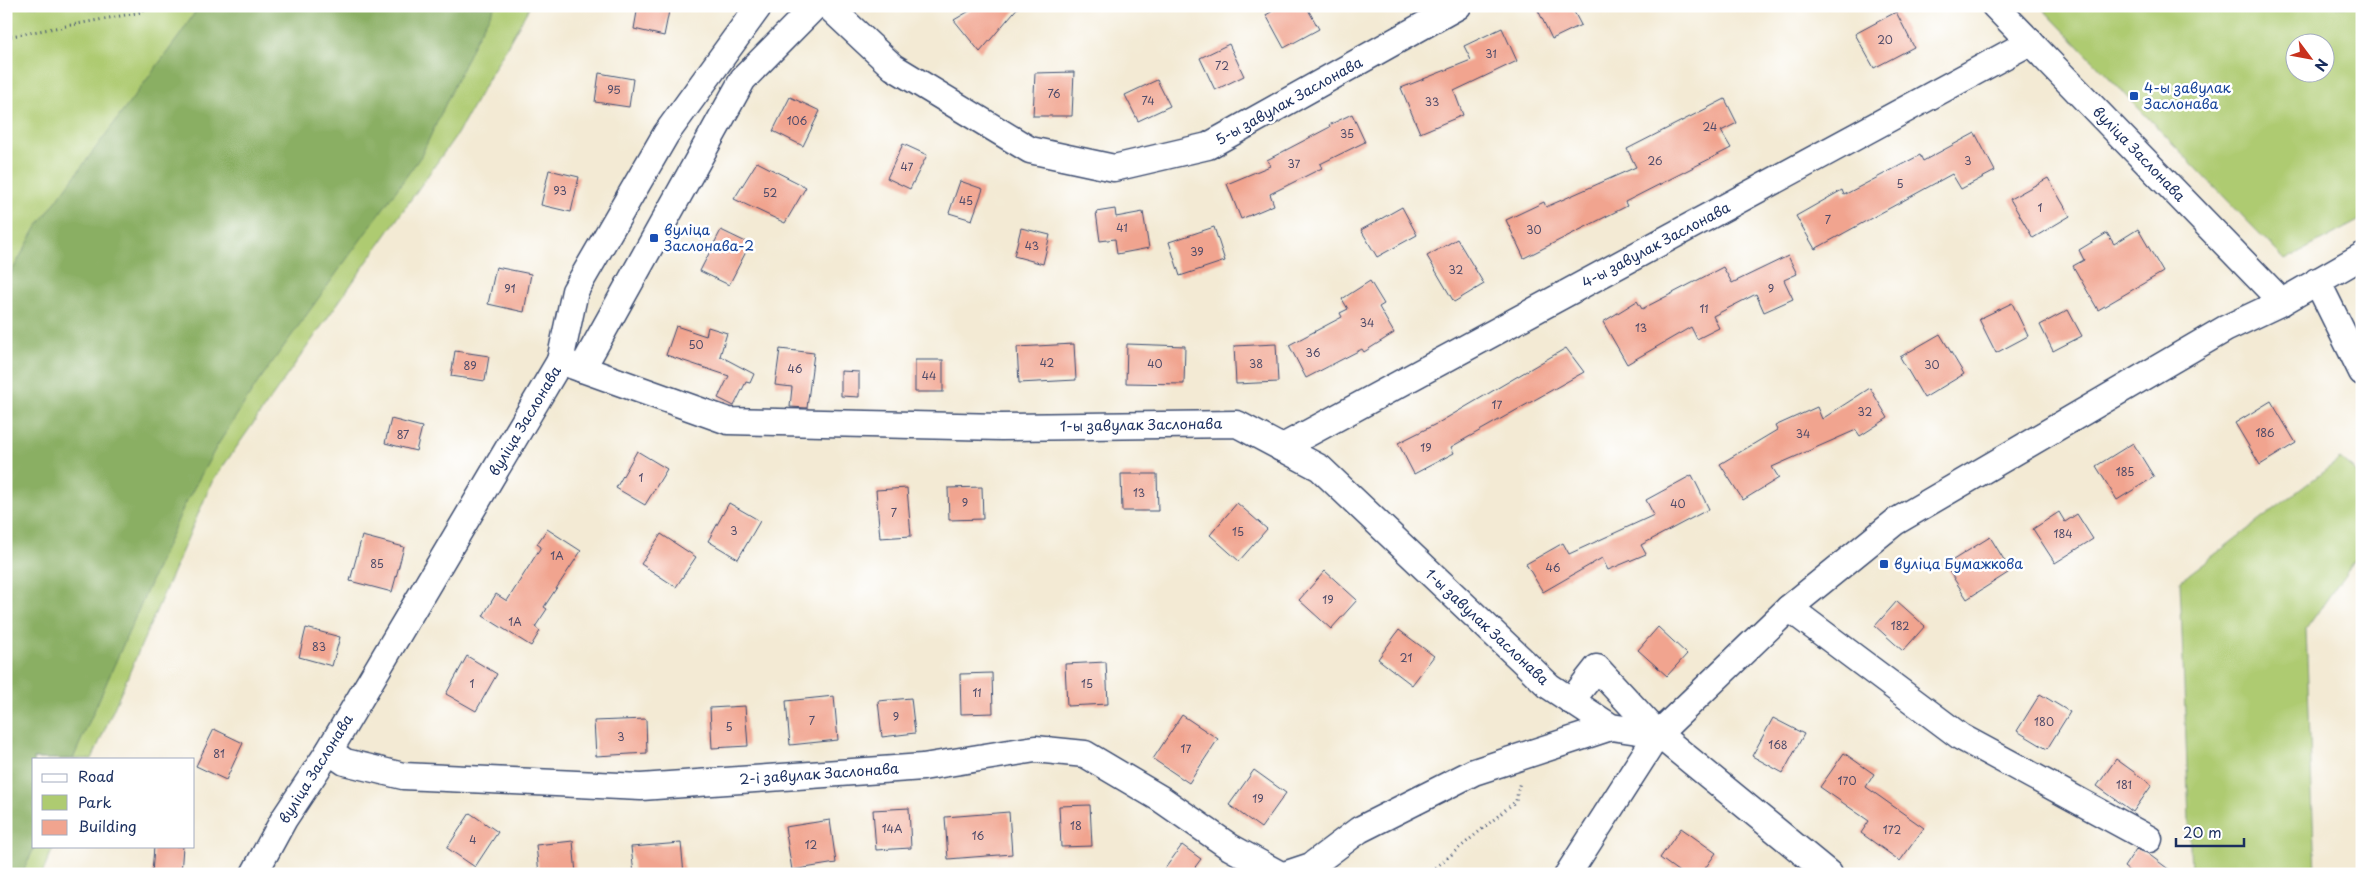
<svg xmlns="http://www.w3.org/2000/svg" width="2368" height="880" font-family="'Playpen Sans',sans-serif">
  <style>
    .green { fill: #aecb71; stroke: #647d68; fill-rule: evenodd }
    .forest { fill: #8aaf63; stroke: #526f60 }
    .building { fill: #f1a48f }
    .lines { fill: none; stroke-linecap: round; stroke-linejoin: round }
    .minor-casing { stroke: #3b4b70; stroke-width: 29 }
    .path { stroke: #3b4b70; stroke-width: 3; stroke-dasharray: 1 4; stroke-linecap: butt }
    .minor { stroke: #fff; stroke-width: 26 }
    .transit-dot { fill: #1a4fb4; stroke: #fff; stroke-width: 2 }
    .labels { text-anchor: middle; stroke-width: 5; stroke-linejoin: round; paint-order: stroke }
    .number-label { font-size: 11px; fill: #504c6a }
    .transit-label { font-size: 14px; fill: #164399; stroke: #fff; text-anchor: start }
    .street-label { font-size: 14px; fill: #1b2f5e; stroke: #fff }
  </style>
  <rect width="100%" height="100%" fill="#fff"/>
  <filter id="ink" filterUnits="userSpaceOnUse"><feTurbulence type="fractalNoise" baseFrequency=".02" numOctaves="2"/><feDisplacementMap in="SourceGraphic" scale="10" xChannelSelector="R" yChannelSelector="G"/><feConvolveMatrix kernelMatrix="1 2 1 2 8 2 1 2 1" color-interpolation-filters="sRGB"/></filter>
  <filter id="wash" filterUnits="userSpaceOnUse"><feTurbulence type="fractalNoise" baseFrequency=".0096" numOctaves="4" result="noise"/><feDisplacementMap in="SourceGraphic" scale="20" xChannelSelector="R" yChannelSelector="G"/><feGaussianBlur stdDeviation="1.12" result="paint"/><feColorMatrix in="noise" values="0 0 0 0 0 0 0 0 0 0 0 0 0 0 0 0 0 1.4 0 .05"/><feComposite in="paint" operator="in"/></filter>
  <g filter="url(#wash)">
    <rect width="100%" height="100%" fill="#f3ead4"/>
    <!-- green -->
    <g class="green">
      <polygon points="6,6 530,6 457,134 212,482 92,759 34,759 34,846 54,846 42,874 6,874"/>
      <path d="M2040,6H2362V219L2285,260ZM2296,42H2326V72H2296Z"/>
      <polygon points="2340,459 2362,477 2362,550 2306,629 2315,874 2191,874 2180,581"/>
    </g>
    <!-- forest -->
    <polygon class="forest" points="199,6 495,6 476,39 421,156 256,385 217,446 184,506 73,759 34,759 35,846 22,874 6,874 6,282 36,228 180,35"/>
    <g id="blocks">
      <!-- building -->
      <g class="building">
        <polygon points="638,6 670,6 664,36 634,29"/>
        <polygon points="978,6 1019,6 980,52 954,20"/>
        <polygon points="1281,6 1306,6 1319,29 1284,48 1266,15"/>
        <polygon points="1536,6 1571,6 1581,25 1552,39"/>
        <polygon points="1896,12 1914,47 1874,68 1855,34"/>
        <polygon points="1502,28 1517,61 1454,91 1463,115 1420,133 1401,88 1471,60 1464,46"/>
        <polygon points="1229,44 1244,76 1215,90 1200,58"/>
        <polygon points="1074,72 1072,116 1033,116 1035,73"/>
        <polygon points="599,73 633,79 629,107 595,102"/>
        <polygon points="1157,80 1170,106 1138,121 1125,95"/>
        <polygon points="790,97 820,111 803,146 773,131"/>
        <polygon points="1725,99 1737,123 1721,131 1731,148 1625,202 1627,206 1524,258 1506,220 1544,202 1546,207 1636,167 1627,149"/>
        <polygon points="1352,114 1365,142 1320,164 1322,168 1270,194 1274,205 1241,219 1227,184 1270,166 1267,160 1330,127 1329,125"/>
        <polygon points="1975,133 1995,171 1961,189 1952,174 1815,249 1796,216 1842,190 1844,195 1920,155 1923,161"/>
        <polygon points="903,144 927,155 910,189 887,178"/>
        <polygon points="757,162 806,187 785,223 734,199"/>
        <polygon points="549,170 579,177 571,212 541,205"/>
        <polygon points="2048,178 2070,216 2033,238 2010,199"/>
        <polygon points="960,181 983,189 972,220 949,213"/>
        <polygon points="1402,207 1417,235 1377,257 1361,230"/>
        <polygon points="1115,209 1116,217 1143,212 1149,248 1117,254 1115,239 1100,241 1096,212"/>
        <polygon points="1214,227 1225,261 1180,276 1169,242"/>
        <polygon points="1021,228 1050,235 1043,264 1014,256"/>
        <polygon points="2138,229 2163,272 2098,310 2073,266 2084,260 2079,250 2107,233 2114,244"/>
        <polygon points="721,230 750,244 729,285 700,271"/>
        <polygon points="1457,239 1484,284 1454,302 1427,256"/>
        <polygon points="1788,256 1797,274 1784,280 1793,299 1764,312 1756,294 1713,316 1719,328 1697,339 1691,327 1627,364 1603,322 1637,301 1642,309 1723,267 1732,283"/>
        <polygon points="496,267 531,274 524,312 488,304"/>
        <polygon points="1370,281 1384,304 1379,307 1394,333 1364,352 1362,349 1306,378 1289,345 1342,317 1340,313 1348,309 1342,299"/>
        <polygon points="2012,303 2028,336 1996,353 1979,319"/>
        <polygon points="2068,310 2082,336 2053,351 2040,325"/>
        <polygon points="676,326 706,336 708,327 727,333 720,356 754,374 750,383 746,382 734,406 718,398 729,376 666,355"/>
        <polygon points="1940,334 1964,374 1924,398 1900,357"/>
        <polygon points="1074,344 1076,380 1019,383 1017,347"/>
        <polygon points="1127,344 1185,346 1184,384 1126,383"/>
        <polygon points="1276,344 1278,382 1236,384 1234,346"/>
        <polygon points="1566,348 1584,372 1451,447 1454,453 1414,474 1398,443 1438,423"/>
        <polygon points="780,349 814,353 807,408 790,407 792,387 775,385"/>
        <polygon points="455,351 489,356 485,381 451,376"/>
        <rect x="915" y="360" width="28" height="32"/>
        <polygon points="841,371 859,372 859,397 841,396"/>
        <polygon points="1870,388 1888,418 1860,436 1856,430 1772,467 1779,478 1743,500 1720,464 1777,430 1775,426 1817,407 1822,419"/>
        <polygon points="2271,401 2296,443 2260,465 2235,423"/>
        <polygon points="391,419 422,427 416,451 385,443"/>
        <polygon points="2133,443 2154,477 2117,500 2096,466"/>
        <polygon points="637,451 667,469 645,505 616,488"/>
        <polygon points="1121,474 1157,474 1158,511 1122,511"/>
        <polygon points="1692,475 1709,509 1641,545 1646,554 1608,570 1602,558 1543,592 1526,564 1563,543 1569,554 1654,515 1646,500"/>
        <polygon points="982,487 983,519 949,520 948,488"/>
        <polygon points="907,488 911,536 880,538 876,490"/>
        <polygon points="729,503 760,521 738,559 708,541"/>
        <polygon points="1237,503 1267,529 1239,561 1210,535"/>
        <polygon points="2059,512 2065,522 2077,514 2093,539 2055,563 2033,529"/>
        <polygon points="547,529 581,551 544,607 547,609 535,627 540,631 531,646 483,616 496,594 507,601 541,547 537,544"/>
        <polygon points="661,534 696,557 676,587 641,564"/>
        <polygon points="362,536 404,547 392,592 350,581"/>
        <polygon points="1990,537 2011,571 1967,599 1945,565"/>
        <polygon points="1325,571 1357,600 1331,629 1299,600"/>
        <polygon points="1897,601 1925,626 1903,651 1875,626"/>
        <polygon points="1658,627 1687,654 1667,676 1638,650"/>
        <polygon points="306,628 340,637 332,666 299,657"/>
        <polygon points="1399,630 1434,656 1412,685 1378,659"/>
        <polygon points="467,656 497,674 476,711 446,694"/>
        <polygon points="1106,662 1108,704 1067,706 1065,664"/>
        <polygon points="992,673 993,713 961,714 960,674"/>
        <polygon points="2040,694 2070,712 2047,749 2017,731"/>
        <polygon points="834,696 838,740 790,745 786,701"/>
        <polygon points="911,698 915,733 882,737 878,701"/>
        <polygon points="745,706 748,746 712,748 710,708"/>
        <polygon points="1182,715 1218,739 1189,783 1153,759"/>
        <polygon points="1773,718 1804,734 1783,773 1752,756"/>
        <polygon points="646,719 647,753 596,756 594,721"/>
        <polygon points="214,729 243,743 226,780 196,766"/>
        <polygon points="1844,753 1874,774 1866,787 1924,828 1900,861 1861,833 1869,821 1820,787"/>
        <polygon points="2116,759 2152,785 2133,812 2097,786"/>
        <polygon points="1254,770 1286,793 1261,828 1229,805"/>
        <polygon points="1090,805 1092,846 1061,847 1059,806"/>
        <polygon points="909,808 911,848 876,850 873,810"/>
        <polygon points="1009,812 1012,854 948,859 945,817"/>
        <polygon points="470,813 498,832 475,867 447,848"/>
        <polygon points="830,820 836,863 792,870 785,827"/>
        <polygon points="1681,828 1716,853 1701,874 1682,874 1660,858"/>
        <polygon points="573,841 576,874 539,874 536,845"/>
        <polygon points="681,843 684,874 634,874 631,847"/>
        <polygon points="1182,845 1201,859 1190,874 1161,874"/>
        <polygon points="154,846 183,846 181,874 152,874"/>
        <polygon points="2136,849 2147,853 2175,874 2133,874 2124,867"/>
      </g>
    </g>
  </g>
  <g filter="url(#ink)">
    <use href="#blocks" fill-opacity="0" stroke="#3b4b70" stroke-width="1"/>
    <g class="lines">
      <defs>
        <g id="minor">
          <polyline points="828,6 893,67 1030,150 1114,168 1208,146 1458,6"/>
          <polyline points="1995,6 2282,302"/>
          <polyline points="2317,281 2362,372"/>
          <polyline points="560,361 575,291 666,134 759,6"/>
          <polyline points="582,369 743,79 815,6"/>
          <polyline points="1281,448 2030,42"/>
          <polyline points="1789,608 1961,737 2149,839"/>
          <polyline points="1571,701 1597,668 1658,734 1829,874"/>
          <polyline points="329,751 345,762 403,776 641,787 923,767 1035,749 1085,754 1161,799 1230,847 1279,874"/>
          <polyline points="254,874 284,819 329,751 560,361 728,421 1001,427 1237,424 1320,468 1549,686 1611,727 1658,734"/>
          <polyline points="1287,874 1311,866 1359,830 1474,772 1611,727"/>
          <polyline points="1568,874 1658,734 1789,608 1895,522 2225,329 2282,302 2362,256"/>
        </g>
      </defs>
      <!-- minor casing -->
      <use href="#minor" class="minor-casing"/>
      <!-- path -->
      <g class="path">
        <polyline points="6,37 142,12 145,6"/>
        <polyline points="1428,874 1516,801 1520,781"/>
      </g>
      <!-- minor -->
      <use href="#minor" class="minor"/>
    </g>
  </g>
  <!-- markers -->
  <g class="transit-dot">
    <rect x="2129" y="91" width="10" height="10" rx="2.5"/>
    <rect x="649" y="233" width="10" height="10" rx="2.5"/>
    <rect x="1879" y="559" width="10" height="10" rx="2.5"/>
  </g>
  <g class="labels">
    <!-- number labels -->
    <g class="number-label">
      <text x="1885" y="44">20</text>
      <text x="1491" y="58">31</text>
      <text x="1222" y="70">72</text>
      <text x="614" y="94">95</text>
      <text x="1054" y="98">76</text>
      <text x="1148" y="105">74</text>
      <text x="1432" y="106">33</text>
      <text x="797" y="125">106</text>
      <text x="1710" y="131">24</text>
      <text x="1347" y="138">35</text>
      <text x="1655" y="165">26</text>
      <text x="1968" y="165">3</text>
      <text x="1294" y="168">37</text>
      <text x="907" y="171">47</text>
      <text x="1900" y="188">5</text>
      <text x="560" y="195">93</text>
      <text x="770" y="197">52</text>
      <text x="966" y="205">45</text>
      <text x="2040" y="212">1</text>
      <text x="1828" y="224">7</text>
      <text x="1122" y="232">41</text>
      <text x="1534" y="234">30</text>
      <text x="1032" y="250">43</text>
      <text x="1197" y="256">39</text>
      <text x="1456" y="274">32</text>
      <text x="510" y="293">91</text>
      <text x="1771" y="293">9</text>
      <text x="1704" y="313">11</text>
      <text x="1367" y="327">34</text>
      <text x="1641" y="332">13</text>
      <text x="696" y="349">50</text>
      <text x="1313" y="357">36</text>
      <text x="1047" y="367">42</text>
      <text x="1155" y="368">40</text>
      <text x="1256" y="368">38</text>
      <text x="1932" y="369">30</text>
      <text x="470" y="370">89</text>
      <text x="795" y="373">46</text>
      <text x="929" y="380">44</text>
      <text x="1497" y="409">17</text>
      <text x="1865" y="416">32</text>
      <text x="2265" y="437">186</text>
      <text x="1803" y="438">34</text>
      <text x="403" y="439">87</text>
      <text x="1426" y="452">19</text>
      <text x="2125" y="476">185</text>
      <text x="641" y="482">1</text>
      <text x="1139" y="497">13</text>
      <text x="965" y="507">9</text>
      <text x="1678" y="508">40</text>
      <text x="894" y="517">7</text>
      <text x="734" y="535">3</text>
      <text x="1238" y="536">15</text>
      <text x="2063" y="538">184</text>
      <text x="557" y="560">1А</text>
      <text x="377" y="568">85</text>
      <text x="1553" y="572">46</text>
      <text x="1328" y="604">19</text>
      <text x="515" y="626">1А</text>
      <text x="1900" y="630">182</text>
      <text x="319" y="651">83</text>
      <text x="1406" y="662">21</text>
      <text x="472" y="688">1</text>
      <text x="1087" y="688">15</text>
      <text x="977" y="697">11</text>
      <text x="896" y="721">9</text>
      <text x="812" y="725">7</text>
      <text x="2044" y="726">180</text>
      <text x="729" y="731">5</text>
      <text x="621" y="741">3</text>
      <text x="1778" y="749">168</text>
      <text x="1186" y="753">17</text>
      <text x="219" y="758">81</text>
      <text x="1847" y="785">170</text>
      <text x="2124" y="789">181</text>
      <text x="1258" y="803">19</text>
      <text x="1076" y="830">18</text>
      <text x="892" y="833">14А</text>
      <text x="1892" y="834">172</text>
      <text x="978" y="840">16</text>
      <text x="473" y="844">4</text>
      <text x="811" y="849">12</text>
    </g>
    <!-- transit labels -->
    <g class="transit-label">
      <text x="2144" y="93">4-ы завулак<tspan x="2144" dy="16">Заслонава</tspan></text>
      <text x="664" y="235">вуліца<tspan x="664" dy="16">Заслонава-2</tspan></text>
      <text x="1894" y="569">вуліца Бумажкова</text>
    </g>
    <!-- street labels -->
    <g class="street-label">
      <text transform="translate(1289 101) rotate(-29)" y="5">5-ы завулак Заслонава</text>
      <text transform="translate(2139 154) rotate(46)" y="5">вуліца Заслонава</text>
      <text transform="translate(1656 245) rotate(-28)" y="5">4-ы завулак Заслонава</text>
      <text transform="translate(525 421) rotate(-59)" y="5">вуліца Заслонава</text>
      <text transform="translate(1141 425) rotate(-1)" y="5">1-ы завулак Заслонава</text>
      <text transform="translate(1487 627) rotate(43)" y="5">1-ы завулак Заслонава</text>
      <text transform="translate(316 769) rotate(-58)" y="5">вуліца Заслонава</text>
      <text transform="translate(819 774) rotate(-4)" y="5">2-і завулак Заслонава</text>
    </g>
  </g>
  <!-- margin -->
  <rect width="2368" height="880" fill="none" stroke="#fff" stroke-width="25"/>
  <!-- legend -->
  <rect x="32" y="758" width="162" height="90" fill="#ffffff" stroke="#a4acbf"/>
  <rect x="42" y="774" width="25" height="8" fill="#ffffff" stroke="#a4acbf"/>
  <text x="78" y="782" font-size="15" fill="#1b2f5e">Road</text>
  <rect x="42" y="795" width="25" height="15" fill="#aecb71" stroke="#a4acbf"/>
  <text x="78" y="808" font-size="15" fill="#1b2f5e">Park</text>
  <rect x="42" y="820" width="25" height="15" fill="#f1a48f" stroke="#a4acbf"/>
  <text x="78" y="832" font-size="15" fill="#1b2f5e">Building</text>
  <!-- north arrow -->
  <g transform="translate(2310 58) rotate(122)"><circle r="24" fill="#ffffff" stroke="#a4acbf"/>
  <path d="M0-4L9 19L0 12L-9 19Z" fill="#c8321e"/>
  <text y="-8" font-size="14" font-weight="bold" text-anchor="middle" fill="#1b2f5e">N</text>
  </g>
  <!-- scale -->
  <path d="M2176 838v8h68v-8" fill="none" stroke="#1b2f5e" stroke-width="2.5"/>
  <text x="2183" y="838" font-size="15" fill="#1b2f5e" stroke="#ffffff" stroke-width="4" paint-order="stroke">20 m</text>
</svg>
